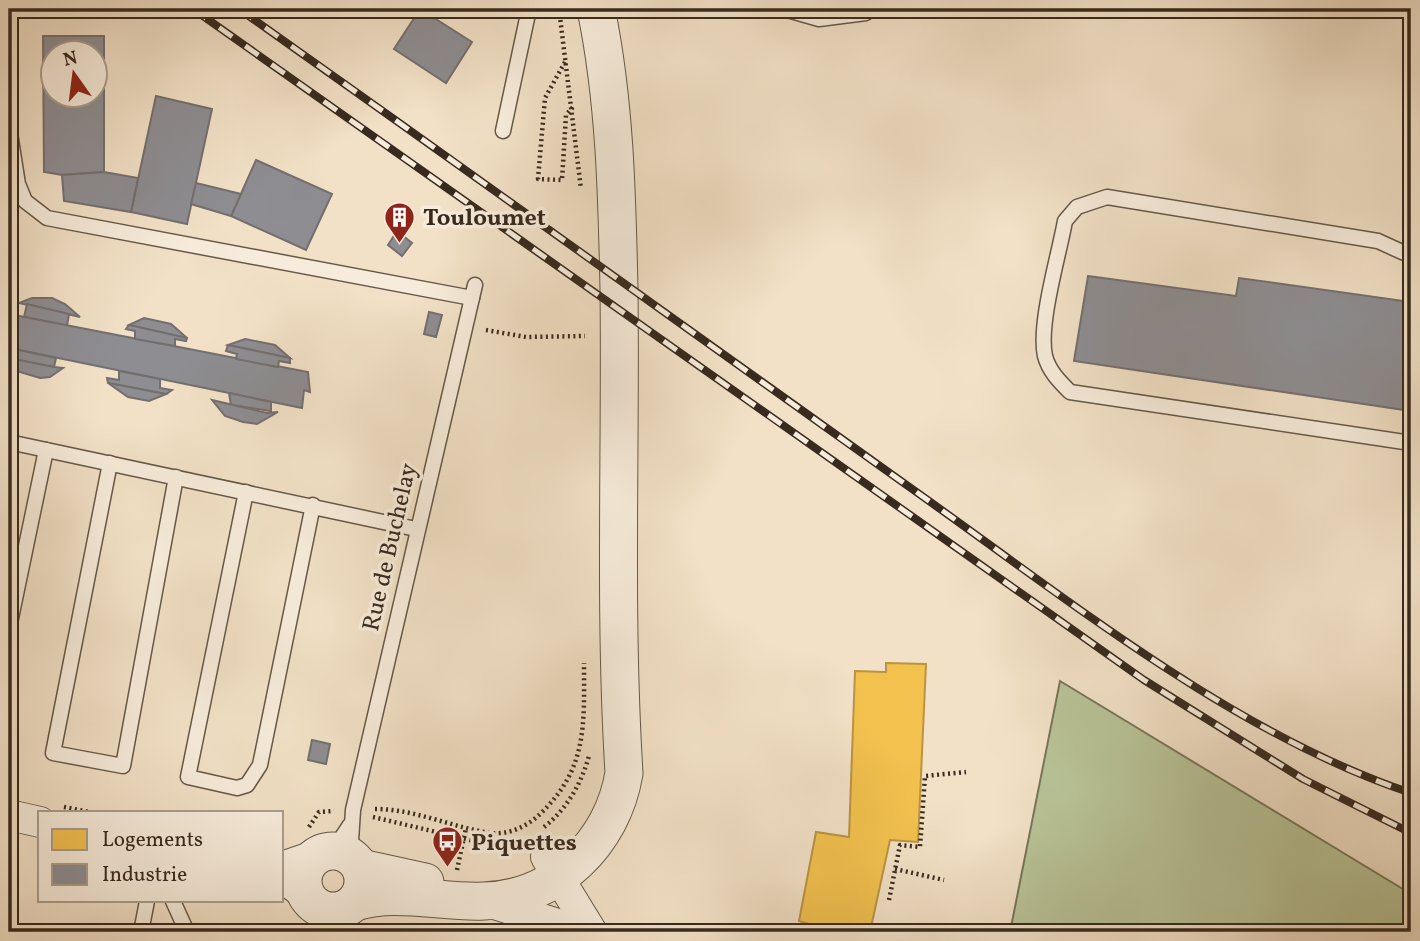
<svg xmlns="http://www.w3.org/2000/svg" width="1420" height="941" font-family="Vollkorn,serif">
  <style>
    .green { fill: #b8c397; stroke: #78765a; stroke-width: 2 }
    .homes { fill: #f2c14e; stroke: #ba9440; stroke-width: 2 }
    .industry { fill: #8d8d92; stroke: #746f6f; stroke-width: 2; fill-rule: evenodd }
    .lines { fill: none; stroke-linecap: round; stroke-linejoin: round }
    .service-casing { stroke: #665848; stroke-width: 17 }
    .minor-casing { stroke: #665848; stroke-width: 32 }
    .tertiary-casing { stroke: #665848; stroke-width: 39 }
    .path { stroke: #382a1e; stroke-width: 4.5; stroke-dasharray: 2 3.5; stroke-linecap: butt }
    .service { stroke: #f7ecdb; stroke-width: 14 }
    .minor { stroke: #f7ecdb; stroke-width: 30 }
    .tertiary { stroke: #f7ecdb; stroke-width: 37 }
    .rail-casing { stroke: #382a1e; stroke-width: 8 }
    .rail { stroke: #f7ecdb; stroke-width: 5; stroke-dasharray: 16; stroke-linecap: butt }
    .labels { text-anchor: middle; stroke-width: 7; stroke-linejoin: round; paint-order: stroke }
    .poi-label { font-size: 24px; font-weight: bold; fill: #382a1e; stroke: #f7ecdb; text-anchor: start }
    .street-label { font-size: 24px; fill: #382a1e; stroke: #f7ecdb }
  </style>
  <rect width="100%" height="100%" fill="#f2e1c7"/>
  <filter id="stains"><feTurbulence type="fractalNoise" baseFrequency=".00286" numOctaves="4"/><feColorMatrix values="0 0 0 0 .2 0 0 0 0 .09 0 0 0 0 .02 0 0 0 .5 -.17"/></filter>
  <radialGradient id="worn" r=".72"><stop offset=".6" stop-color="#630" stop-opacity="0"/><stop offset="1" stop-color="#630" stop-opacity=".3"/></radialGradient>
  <!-- green -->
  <polygon class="green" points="1060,681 1411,894 1411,932 1010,932"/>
  <!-- homes -->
  <polygon class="homes" points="886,663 926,664 918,842 890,840 870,932 835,932 799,921 816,832 849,837 855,671 886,672"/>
  <!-- industry -->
  <g class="industry">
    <polygon points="420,9 472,42 446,83 394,49"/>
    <path d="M43,36H104V172L62,175L44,172ZM52,52H94V94H52Z"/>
    <polygon points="156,96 212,109 187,224 131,212"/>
    <polygon points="256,160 332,194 306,250 231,216"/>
    <polygon points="104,172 138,178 131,212 64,201 62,175"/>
    <polygon points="196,183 241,194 231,216 191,204"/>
    <polygon points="397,231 412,243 402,256 388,245"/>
    <polygon points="1088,276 1236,296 1239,278 1411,302 1411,411 1074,361"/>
    <polygon points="32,298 52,298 65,304 80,317 19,303"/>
    <polygon points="27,304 69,314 67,326 24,317"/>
    <polygon points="429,312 442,315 436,337 424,334"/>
    <polygon points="9,314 308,372 310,392 304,390 302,408 9,348"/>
    <polygon points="144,318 171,324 187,338 129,325"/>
    <polygon points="129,325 187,338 186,341 175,339 175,346 135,339 135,331 126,329"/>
    <polygon points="245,339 275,345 290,358 228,345"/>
    <polygon points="228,345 290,358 290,363 279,361 278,367 236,359 237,354 226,351"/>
    <polygon points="14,349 56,358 54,367 13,360"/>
    <polygon points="9,358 54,367 63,368 50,377 40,378 10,369"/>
    <polygon points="119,371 160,379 160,388 172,390 166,394 108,383 107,378 119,380"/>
    <polygon points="108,383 166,394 149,401 128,397"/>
    <polygon points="229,393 271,402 271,411 231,405"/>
    <polygon points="212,400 267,413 278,412 257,424 243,422 225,416"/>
    <polygon points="312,740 330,744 326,764 308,760"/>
  </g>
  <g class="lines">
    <defs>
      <g id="service">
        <polyline points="784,9 819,19 866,13"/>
        <polyline points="9,127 18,184 25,201 47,218 472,298"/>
        <polyline points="503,131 529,9"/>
        <path d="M1411,256L1378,241L1107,197L1077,207L1065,221C1059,255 1038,324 1045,356C1049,371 1059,381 1070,392L1411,443"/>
        <polyline points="9,442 416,529"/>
        <polyline points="110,463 53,753 123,766 176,477"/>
        <polyline points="246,492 188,777 237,788 247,785 260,765 313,505"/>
        <polyline points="9,628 46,450"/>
        <polyline points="324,852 338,843 350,825"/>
        <polyline points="357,862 351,841 353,810 475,285"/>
        <polyline points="173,901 187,932"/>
        <polyline points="141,932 147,901"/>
      </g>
      <g id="minor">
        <polyline points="9,815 40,822"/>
        <polyline points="546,857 592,932"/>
        <polyline points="282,867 317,855"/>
        <polyline points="282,878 305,894"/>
        <polyline points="485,901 583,932"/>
      </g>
      <g id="tertiary">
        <circle cx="333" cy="881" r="30"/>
        <polyline points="361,868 425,882"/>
        <path d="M355,902C395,889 443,903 484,901C556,899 613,842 624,773C614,612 621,450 619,289C617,195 615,101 596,9"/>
      </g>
    </defs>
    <!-- service casing -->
    <use href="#service" class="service-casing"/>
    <!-- minor casing -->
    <use href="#minor" class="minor-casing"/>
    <!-- tertiary casing -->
    <use href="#tertiary" class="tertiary-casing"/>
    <!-- path -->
    <g class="path">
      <polyline points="559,9 581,189"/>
      <polyline points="565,62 545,98 538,179 562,180 566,115 573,107"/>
      <polyline points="486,330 526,337 585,336"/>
      <polyline points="64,807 94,813"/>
      <path d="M375,809C415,809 451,827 490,833C508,835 526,827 539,815C588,769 584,725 584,663"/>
      <polyline points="373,817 491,845 522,841"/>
      <polyline points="309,827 319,812 334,811"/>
      <path d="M544,827C567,809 581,784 589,756"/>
      <polyline points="895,869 944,880"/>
      <polyline points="457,870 466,828"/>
      <polyline points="889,900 900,845 920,847 925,776 966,772"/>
      <polyline points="877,932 877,929 889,932"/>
    </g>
    <!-- service -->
    <use href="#service" class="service"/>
    <!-- minor -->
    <use href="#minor" class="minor"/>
    <!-- tertiary -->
    <use href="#tertiary" class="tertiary"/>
    <defs>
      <g id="rail">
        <polyline points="193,9 1144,680 1303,779 1411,833"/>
        <path d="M239,9C465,169 690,331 915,491C1066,598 1236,735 1411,793"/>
      </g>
    </defs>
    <!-- rail casing -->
    <use href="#rail" class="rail-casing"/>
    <!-- rail -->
    <use href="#rail" class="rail"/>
  </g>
  <!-- icons -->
  <defs>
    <symbol id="building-pin" viewBox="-11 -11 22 30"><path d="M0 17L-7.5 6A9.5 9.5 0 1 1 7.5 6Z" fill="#8f2418" stroke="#f7ecdb"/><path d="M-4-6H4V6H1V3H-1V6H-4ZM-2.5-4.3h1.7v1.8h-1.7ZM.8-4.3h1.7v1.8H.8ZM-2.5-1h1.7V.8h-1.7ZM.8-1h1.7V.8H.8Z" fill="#fff"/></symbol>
    <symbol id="bus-pin" viewBox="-11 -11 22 30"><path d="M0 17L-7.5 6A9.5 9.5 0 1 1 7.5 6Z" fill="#8f2418" stroke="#f7ecdb"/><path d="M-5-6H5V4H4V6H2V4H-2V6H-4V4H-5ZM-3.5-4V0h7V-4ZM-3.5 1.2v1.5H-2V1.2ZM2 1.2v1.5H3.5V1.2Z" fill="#fff"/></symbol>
  </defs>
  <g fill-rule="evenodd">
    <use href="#building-pin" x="382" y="200" width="35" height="47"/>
    <use href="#bus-pin" x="430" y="824" width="35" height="47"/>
  </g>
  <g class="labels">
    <!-- poi labels -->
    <g class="poi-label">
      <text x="423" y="225">Touloumet</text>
      <text x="471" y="850">Piquettes</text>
    </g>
    <!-- street labels -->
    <g class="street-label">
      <text transform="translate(389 547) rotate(-77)" y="8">Rue de Buchelay</text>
    </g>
  </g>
  <!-- margin -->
  <rect width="1420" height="941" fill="none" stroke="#f2e1c7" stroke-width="35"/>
  <rect x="10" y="10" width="1399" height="920" fill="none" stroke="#382a1e" stroke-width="3.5"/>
  <rect x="18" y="18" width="1385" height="906" fill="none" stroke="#382a1e" stroke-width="2"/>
  <!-- legend -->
  <rect x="38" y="811" width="245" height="91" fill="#f7ecdb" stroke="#ab9e8f" stroke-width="2"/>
  <rect x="52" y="829" width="35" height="21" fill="#f2c14e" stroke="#ab9e8f" stroke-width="2"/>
  <text x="102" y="846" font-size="21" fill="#382a1e">Logements</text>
  <rect x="52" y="864" width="35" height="21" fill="#8d8d92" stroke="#ab9e8f" stroke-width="2"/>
  <text x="102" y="881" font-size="21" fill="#382a1e">Industrie</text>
  <!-- north arrow -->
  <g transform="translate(74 74) rotate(346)"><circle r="33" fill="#f7ecdb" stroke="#ab9e8f" stroke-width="2"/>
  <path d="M0-5L12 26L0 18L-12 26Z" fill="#8f2418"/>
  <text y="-10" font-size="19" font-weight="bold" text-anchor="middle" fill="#382a1e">N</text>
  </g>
  <rect width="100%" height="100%" filter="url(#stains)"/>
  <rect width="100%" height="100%" fill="url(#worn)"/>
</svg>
